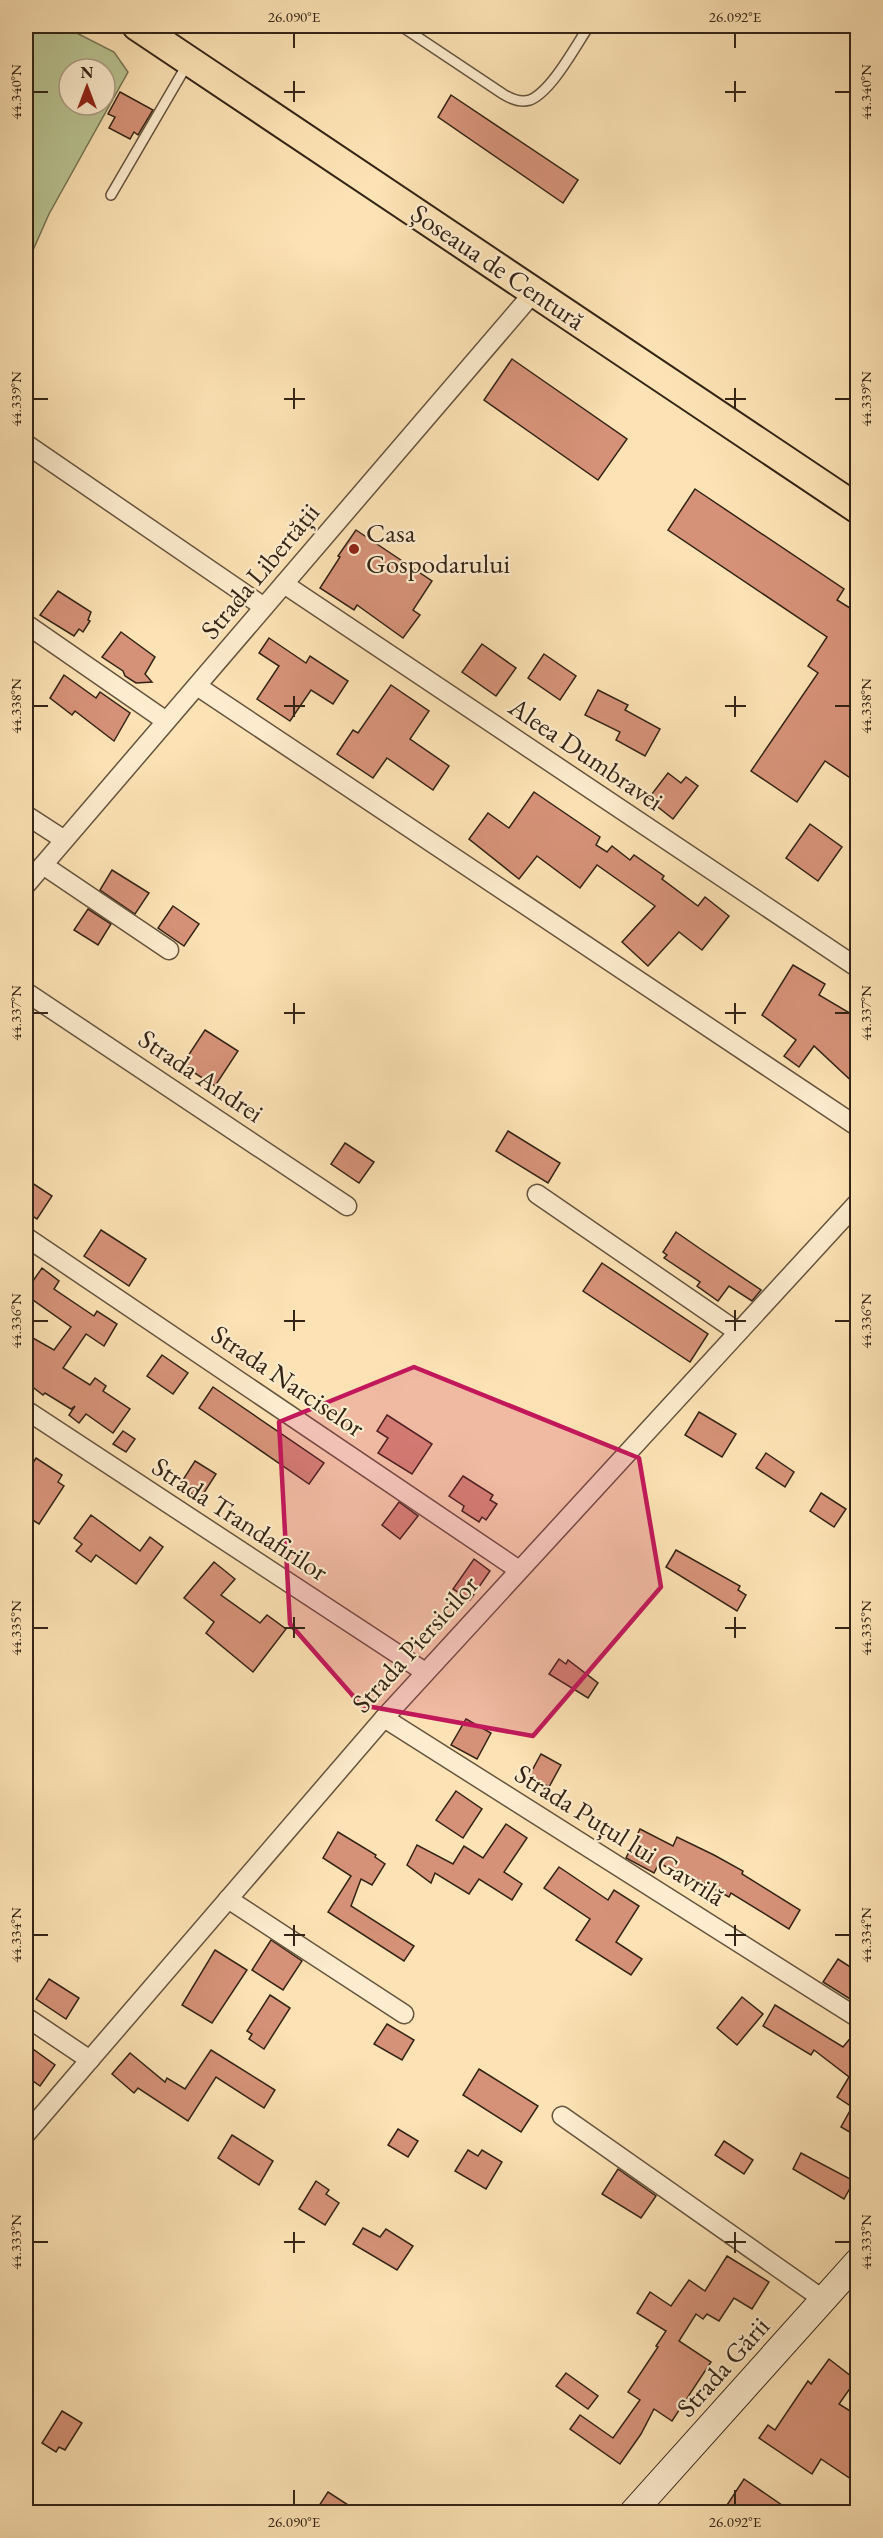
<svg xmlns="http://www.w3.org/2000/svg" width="883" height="2538" font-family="'EB Garamond',serif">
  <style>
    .green { fill: #b9c492; stroke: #767454; stroke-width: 1.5; fill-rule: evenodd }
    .building { fill: #d69278; stroke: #342416; stroke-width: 1.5 }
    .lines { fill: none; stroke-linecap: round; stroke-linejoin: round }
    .lane-casing { stroke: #66543e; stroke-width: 12 }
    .street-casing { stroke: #66543e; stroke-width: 21 }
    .secondary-casing { stroke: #342416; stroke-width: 28 }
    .primary-casing { stroke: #342416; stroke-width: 32 }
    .lane { stroke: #fdecce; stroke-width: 9 }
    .street { stroke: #fdecce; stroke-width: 18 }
    .secondary { stroke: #fdecce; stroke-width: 26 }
    .primary { stroke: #fce2b4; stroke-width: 28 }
    .marked { fill: #c2185b; fill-opacity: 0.2; stroke: #c2185b; stroke-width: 4.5; stroke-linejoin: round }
    .ticks { fill: none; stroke: #342416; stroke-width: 2 }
    .poi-dot { fill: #8f2418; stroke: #fdecce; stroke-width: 2 }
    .labels { text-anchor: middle; stroke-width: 4.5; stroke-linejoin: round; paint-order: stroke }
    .street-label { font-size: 27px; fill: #342416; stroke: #fdecce }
    .poi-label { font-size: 27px; fill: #342416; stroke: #fdecce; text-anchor: start }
    .neatline { fill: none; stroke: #342416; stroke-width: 2 }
    .ticks-label { font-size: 15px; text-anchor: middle; fill: #342416 }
  </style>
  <rect width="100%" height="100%" fill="#fce2b4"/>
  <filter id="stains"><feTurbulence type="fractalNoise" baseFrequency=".00333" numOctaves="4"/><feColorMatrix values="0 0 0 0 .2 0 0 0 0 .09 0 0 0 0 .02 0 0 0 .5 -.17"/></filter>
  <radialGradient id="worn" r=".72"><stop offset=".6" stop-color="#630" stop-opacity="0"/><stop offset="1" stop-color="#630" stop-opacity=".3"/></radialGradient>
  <!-- green -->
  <path class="green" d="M32,26H63L114,52L128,72L49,214L26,266V35ZM69,69H105V105H69Z"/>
  <!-- building -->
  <g class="building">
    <polygon points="120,92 153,110 138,135 134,132 130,139 109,128 115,117 108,114"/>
    <polygon points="451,95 578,180 563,203 438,117"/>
    <polygon points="512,359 627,439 598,480 484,400"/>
    <polygon points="695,489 844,589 837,600 858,613 858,783 825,761 797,802 751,771 818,673 808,666 827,637 668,530"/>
    <polygon points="356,530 432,581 413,610 420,615 403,638 357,605 354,610 320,588 340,557 338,556"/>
    <polygon points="58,591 91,612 88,620 90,621 83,632 79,629 74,636 40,615"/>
    <polygon points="121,632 155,657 145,674 152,682 136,683 125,676 123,671 102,657"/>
    <polygon points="269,638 306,663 310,656 348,681 333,704 311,690 290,721 257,699 279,666 259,653"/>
    <polygon points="482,644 516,668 496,696 462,672"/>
    <polygon points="544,654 576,676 560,700 528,678"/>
    <polygon points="64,675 96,698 100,692 130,713 114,741 75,711 72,715 50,698"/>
    <polygon points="391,685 429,711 410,739 449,766 433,790 387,758 373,778 337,754 353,730 358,733"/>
    <polygon points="598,690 628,705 625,710 660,729 645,756 616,740 620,732 585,715"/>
    <polygon points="668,773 681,783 686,777 698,786 673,819 648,799"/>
    <polygon points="534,792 600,837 596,845 607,852 612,846 630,860 634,855 664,876 662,879 698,906 705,897 729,916 702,950 679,932 648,966 622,942 655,906 597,865 580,888 537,856 519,879 469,839 488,813 509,828"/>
    <polygon points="810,824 842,847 818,881 786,858"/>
    <polygon points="112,870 149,893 135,914 100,890"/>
    <polygon points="173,906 199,924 184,946 158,928"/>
    <polygon points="88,909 111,924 98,945 74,930"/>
    <polygon points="793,965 825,984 819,995 858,1018 858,1087 814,1046 799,1067 784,1056 796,1040 762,1015"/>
    <polygon points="205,1030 238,1051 215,1086 182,1065"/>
    <polygon points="508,1131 560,1163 548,1183 496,1151"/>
    <polygon points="345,1143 374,1162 359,1183 331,1164"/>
    <polygon points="26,1179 52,1196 37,1219 26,1212"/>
    <polygon points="101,1230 146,1259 129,1286 84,1256"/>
    <polygon points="676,1232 699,1248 761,1290 752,1301 729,1286 718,1301 697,1286 700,1282 664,1258 667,1255 663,1252"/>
    <polygon points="602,1263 708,1334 690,1362 583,1291"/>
    <polygon points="42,1268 59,1281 54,1289 94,1316 97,1311 117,1324 104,1346 86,1334 63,1368 90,1385 95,1378 106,1386 103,1391 130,1409 113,1433 86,1414 79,1423 69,1415 75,1406 71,1409 45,1393 43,1395 26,1382 26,1334 54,1350 71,1327 26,1295 26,1291"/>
    <polygon points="162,1355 188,1373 173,1394 147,1376"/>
    <polygon points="213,1387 324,1463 309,1484 199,1408"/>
    <polygon points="699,1412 736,1434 722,1457 685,1435"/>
    <polygon points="387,1415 432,1444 412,1474 378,1453 388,1438 377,1431"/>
    <polygon points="123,1431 135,1439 126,1452 113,1444"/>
    <polygon points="766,1453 794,1472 785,1487 756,1468"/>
    <polygon points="36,1458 62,1475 58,1482 64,1486 39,1524 26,1516 26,1474"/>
    <polygon points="195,1461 216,1474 200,1499 179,1486"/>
    <polygon points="463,1476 493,1495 490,1500 497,1504 486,1520 482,1517 479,1522 462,1511 464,1506 449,1496"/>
    <polygon points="821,1493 846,1509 834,1527 810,1511"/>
    <polygon points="399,1502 418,1516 400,1539 382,1525"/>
    <polygon points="91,1515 140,1551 150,1537 163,1547 136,1584 96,1555 91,1562 76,1551 82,1544 74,1538"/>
    <polygon points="676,1550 740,1586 738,1590 746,1595 737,1611 666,1567"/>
    <polygon points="474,1559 490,1571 470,1600 453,1589"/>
    <polygon points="214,1562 235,1579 221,1595 260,1623 267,1615 286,1629 253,1672 206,1633 214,1622 184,1598"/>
    <polygon points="559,1659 566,1664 568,1660 598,1683 588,1698 549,1674"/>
    <polygon points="466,1719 491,1733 477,1759 451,1745"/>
    <polygon points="541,1754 561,1765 549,1787 529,1776"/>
    <polygon points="456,1791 482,1809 463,1838 436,1820"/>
    <polygon points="506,1824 527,1838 504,1872 522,1884 512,1900 479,1879 469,1894 435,1873 431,1883 407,1865 417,1845 453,1864 464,1846 483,1858"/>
    <polygon points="640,1829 673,1846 677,1837 714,1855 743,1871 742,1874 800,1910 789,1929 731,1893 729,1897 691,1876 690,1879 659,1863 654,1873 626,1858"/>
    <polygon points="338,1832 376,1855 375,1857 385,1864 372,1885 361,1879 351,1906 414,1946 404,1961 328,1912 351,1876 323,1858"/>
    <polygon points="559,1867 608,1900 614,1890 639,1906 616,1942 642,1959 631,1975 576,1940 590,1919 544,1888"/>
    <polygon points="271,1940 302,1961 283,1990 252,1970"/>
    <polygon points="215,1950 247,1970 212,2023 182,2005"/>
    <polygon points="838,1959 858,1972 858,2004 823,1982"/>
    <polygon points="49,1979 79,1998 66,2019 36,1999"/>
    <polygon points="270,1995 290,2008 264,2049 249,2039 252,2034 247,2031"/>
    <polygon points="742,1997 763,2014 737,2045 717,2028"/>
    <polygon points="775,2005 843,2047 858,2029 858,2137 841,2127 852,2107 837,2097 849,2077 814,2050 811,2055 763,2026"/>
    <polygon points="387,2024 414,2040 402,2060 374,2044"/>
    <polygon points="26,2044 55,2065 40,2086 26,2076"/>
    <polygon points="211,2050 275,2090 264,2108 216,2077 188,2121 138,2088 134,2093 112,2074 130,2053 165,2082 167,2078 185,2089"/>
    <polygon points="479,2069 538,2106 521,2132 463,2095"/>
    <polygon points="398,2129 418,2141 408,2157 388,2145"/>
    <polygon points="232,2135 273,2161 259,2185 218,2158"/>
    <polygon points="724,2141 753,2160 744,2174 715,2155"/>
    <polygon points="468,2150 478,2156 482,2150 502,2162 486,2189 455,2171"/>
    <polygon points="801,2153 854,2181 844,2199 793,2169"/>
    <polygon points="618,2169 656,2196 641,2218 602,2194"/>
    <polygon points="316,2181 329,2190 326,2194 339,2203 325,2225 299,2209"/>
    <polygon points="363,2228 380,2237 386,2229 413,2246 397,2270 353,2244"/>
    <polygon points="727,2256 769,2282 752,2309 734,2298 719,2321 707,2314 703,2319 696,2314 679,2341 711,2362 672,2421 654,2409 641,2434 620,2464 570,2429 580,2415 613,2438 640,2400 628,2392 658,2347 656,2346 666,2331 637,2313 650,2292 671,2306 689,2280 705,2291"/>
    <polygon points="829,2359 856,2380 839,2404 858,2416 858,2470 851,2479 821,2459 812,2474 759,2438 768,2425 775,2430 808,2381 811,2384"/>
    <polygon points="566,2373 598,2396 588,2409 556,2386"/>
    <polygon points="62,2411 82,2423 65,2450 59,2447 56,2452 42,2443"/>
    <polygon points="744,2479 792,2512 738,2512 727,2505"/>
    <polygon points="328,2492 359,2512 315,2512"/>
  </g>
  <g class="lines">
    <defs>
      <g id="lane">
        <path d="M401,26L503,94C511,99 520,103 530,100C552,91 576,45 589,26"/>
        <polyline points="111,195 188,63"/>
      </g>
      <g id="street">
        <polyline points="26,444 264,607"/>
        <polyline points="284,584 858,968"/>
        <polyline points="26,624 166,721"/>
        <polyline points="197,686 858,1127"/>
        <polyline points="26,815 63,839"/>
        <polyline points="43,865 169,950"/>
        <polyline points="26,885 534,292"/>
        <polyline points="26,992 347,1206"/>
        <polyline points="537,1194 738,1332"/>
        <polyline points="26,1237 519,1570"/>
        <polyline points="26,1410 425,1672"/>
        <polyline points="384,1718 858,2018"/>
        <polyline points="228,1899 404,2014"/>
        <polyline points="26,2017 90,2060"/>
        <polyline points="562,2116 824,2300"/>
        <polyline points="26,2134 384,1718 858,1202"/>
      </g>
      <polyline id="secondary" points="633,2512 858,2261"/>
      <polyline id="primary" points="137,26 858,509"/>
    </defs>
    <!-- lane casing -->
    <use href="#lane" class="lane-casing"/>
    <!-- street casing -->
    <use href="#street" class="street-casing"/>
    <!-- secondary casing -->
    <use href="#secondary" class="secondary-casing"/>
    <!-- primary casing -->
    <use href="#primary" class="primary-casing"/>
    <!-- lane -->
    <use href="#lane" class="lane"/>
    <!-- street -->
    <use href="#street" class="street"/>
    <!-- secondary -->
    <use href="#secondary" class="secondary"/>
    <!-- primary -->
    <use href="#primary" class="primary"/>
  </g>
  <!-- marked area -->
  <path class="marked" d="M414,1367L639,1458L661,1587L533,1736L361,1705L290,1624L279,1422Z"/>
  <!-- ticks -->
  <path class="ticks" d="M294,33V48M735,33V48M294,81V102M735,81V102M33,92H48M284,92H305M725,92H746M835,92H850M294,388V409M735,388V409M33,399H48M284,399H305M725,399H746M835,399H850M294,696V717M735,696V717M33,706H48M284,706H305M725,706H746M835,706H850M294,1003V1024M735,1003V1024M33,1013H48M284,1013H305M725,1013H746M835,1013H850M294,1310V1331M735,1310V1331M33,1321H48M284,1321H305M725,1321H746M835,1321H850M294,1617V1638M735,1617V1638M33,1628H48M284,1628H305M725,1628H746M835,1628H850M294,1925V1946M735,1925V1946M33,1935H48M284,1935H305M725,1935H746M835,1935H850M294,2232V2253M735,2232V2253M33,2242H48M284,2242H305M725,2242H746M835,2242H850M294,2490V2505M735,2490V2505"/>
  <!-- markers -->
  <circle class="poi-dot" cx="354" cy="549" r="6"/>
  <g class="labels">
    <!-- street labels -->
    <g class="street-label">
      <text transform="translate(498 267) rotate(34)" y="9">Șoseaua de Centură</text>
      <text transform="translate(260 571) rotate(-50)" y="9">Strada Libertății</text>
      <text transform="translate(586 754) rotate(34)" y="9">Aleea Dumbravei</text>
      <text transform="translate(201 1076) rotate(34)" y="9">Strada Andrei</text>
      <text transform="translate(288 1381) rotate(34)" y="9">Strada Narciselor</text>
      <text transform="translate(240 1519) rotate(33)" y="9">Strada Trandafirilor</text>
      <text transform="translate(415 1644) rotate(-48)" y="9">Strada Piersicilor</text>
      <text transform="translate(620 1835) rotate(32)" y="9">Strada Puțul lui Gavrilă</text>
      <text transform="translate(723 2367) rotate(-48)" y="9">Strada Gării</text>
    </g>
    <!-- poi labels -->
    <g class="poi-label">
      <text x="366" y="542">Casa<tspan x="366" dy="31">Gospodarului</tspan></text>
    </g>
  </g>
  <!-- margin -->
  <rect width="883" height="2538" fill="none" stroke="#fce2b4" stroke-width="66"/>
  <!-- north arrow -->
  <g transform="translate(87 87)"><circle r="28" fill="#fdecce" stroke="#ad9c84" stroke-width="1.5"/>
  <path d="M0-4.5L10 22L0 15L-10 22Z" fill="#8f2418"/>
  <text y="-9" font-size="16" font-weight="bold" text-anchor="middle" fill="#342416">N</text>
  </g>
  <rect x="33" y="33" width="817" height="2472" class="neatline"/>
  <g class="ticks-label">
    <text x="294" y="22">26.090°E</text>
    <text x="735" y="22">26.092°E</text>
    <text transform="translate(16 92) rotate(-90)" y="5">44.340°N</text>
    <text transform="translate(866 92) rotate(-90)" y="5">44.340°N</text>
    <text transform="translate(16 399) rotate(-90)" y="5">44.339°N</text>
    <text transform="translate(866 399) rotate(-90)" y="5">44.339°N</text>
    <text transform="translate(16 706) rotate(-90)" y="5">44.338°N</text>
    <text transform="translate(866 706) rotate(-90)" y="5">44.338°N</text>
    <text transform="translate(16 1013) rotate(-90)" y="5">44.337°N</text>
    <text transform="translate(866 1013) rotate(-90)" y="5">44.337°N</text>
    <text transform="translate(16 1321) rotate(-90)" y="5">44.336°N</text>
    <text transform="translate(866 1321) rotate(-90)" y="5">44.336°N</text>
    <text transform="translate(16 1628) rotate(-90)" y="5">44.335°N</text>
    <text transform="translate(866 1628) rotate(-90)" y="5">44.335°N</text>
    <text transform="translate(16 1935) rotate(-90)" y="5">44.334°N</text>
    <text transform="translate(866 1935) rotate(-90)" y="5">44.334°N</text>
    <text transform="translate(16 2242) rotate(-90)" y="5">44.333°N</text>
    <text transform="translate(866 2242) rotate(-90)" y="5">44.333°N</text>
    <text x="294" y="2527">26.090°E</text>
    <text x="735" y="2527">26.092°E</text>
  </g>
  <rect width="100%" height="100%" filter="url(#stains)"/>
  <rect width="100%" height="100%" fill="url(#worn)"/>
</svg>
